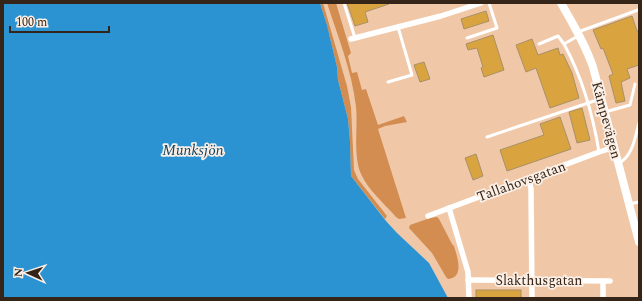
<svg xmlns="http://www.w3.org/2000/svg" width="642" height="301" font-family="Spectral,serif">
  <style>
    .green { fill: #d38d50 }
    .water { fill: #2b93d2 }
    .building { fill: #d9a43f; stroke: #a89067 }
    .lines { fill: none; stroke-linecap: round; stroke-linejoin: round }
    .lane { stroke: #fff; stroke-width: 3 }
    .street { stroke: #fff; stroke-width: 5.5 }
    .secondary { stroke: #fff; stroke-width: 8 }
    .labels { text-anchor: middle; stroke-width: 3.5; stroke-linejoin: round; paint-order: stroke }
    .street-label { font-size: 14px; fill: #342518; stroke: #fcefe6 }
    .water-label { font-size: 15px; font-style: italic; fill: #053f5f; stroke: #fcefe6 }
  </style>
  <rect width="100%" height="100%" fill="#f0c8a8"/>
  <!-- green -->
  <g class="green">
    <polygon points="320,3 323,3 347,86 351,107 354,170 358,179 387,216 385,219 351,176 350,141 348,119 338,80 337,67 327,25"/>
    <path d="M327,3H336L351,53L348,56L352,73L357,72L362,90L366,89L378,125L404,116L407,122L385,126L378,129L406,218L399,219L396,217C384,203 368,190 361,174C353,156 358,126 356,107C352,71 338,37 327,3Z"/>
    <path d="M437,217L439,219L452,244L454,246C457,256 465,278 448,279L446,277L432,253L409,228L410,225L430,218Z"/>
  </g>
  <!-- water -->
  <polygon class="water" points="3,3 320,3 327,25 337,67 338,80 348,119 350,141 351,176 386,221 397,233 429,263 448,298 3,298"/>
  <!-- building -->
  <g class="building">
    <polygon points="347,3 389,3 389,4 365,12 368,22 355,26"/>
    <polygon points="486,11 489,21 464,29 461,19"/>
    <polygon points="632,16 637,31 639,31 639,65 627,69 630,78 621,82 625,101 616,103 609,76 613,74 603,48 601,49 593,30"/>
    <polygon points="493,35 504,70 484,77 481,68 483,67 477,48 468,50 466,44"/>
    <polygon points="532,39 538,55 558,48 560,55 563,54 572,73 579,98 550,108 536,68 526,72 516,45"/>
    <polygon points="424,62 430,79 420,82 414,65"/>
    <polygon points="582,108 590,140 577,143 569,112"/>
    <polygon points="560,117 571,149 507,171 500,150 544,135 540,124"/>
    <polygon points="476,154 483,176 473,180 465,158"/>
    <rect x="476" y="290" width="45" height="8"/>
  </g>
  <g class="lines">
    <!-- lane -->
    <g class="lane">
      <polyline points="344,3 355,38"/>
      <polyline points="578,32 638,10"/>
      <path d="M578,36L564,44C582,77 593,115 599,152"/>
      <polyline points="467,38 497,28 489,3"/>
      <polyline points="539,44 558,36 564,44"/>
      <polyline points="388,82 412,75 398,27"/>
      <polyline points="605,112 630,105 635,84"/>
      <polyline points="487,137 600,99"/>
      <path d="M619,163C633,156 635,137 639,123"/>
      <polyline points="629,204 639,202"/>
    </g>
    <!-- street -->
    <g class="street">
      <polyline points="351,39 441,16 481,3"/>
      <polyline points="529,178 531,189 532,298"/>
      <polyline points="449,208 468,272 469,298"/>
      <polyline points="428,216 599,152 615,147"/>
      <polyline points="468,280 610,281"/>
      <polyline points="603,281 603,298"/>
    </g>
    <!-- secondary -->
    <path class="secondary" d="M561,3C573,24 585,44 593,67L639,242"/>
  </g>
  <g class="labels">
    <!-- street labels -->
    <g class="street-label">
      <text transform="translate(607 120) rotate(75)" y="5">Kämpevägen</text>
      <text transform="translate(521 181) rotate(-20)" y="5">Tallahovsgatan</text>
      <text x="539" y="285">Slakthusgatan</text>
    </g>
    <!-- water labels -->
    <g class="water-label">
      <text x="193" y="155">Munksjön</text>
    </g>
  </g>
  <!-- border -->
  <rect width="642" height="301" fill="none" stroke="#342518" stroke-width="8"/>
  <!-- north arrow -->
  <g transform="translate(28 273) rotate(273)" stroke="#fcefe6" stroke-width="3" paint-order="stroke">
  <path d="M0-3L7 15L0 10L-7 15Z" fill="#342518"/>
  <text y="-6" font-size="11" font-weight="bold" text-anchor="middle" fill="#342518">N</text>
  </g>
  <!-- scale -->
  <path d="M10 26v6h99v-6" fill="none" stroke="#342518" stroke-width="2"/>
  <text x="16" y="26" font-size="12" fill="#342518" stroke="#fcefe6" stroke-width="3" paint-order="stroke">100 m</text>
</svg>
